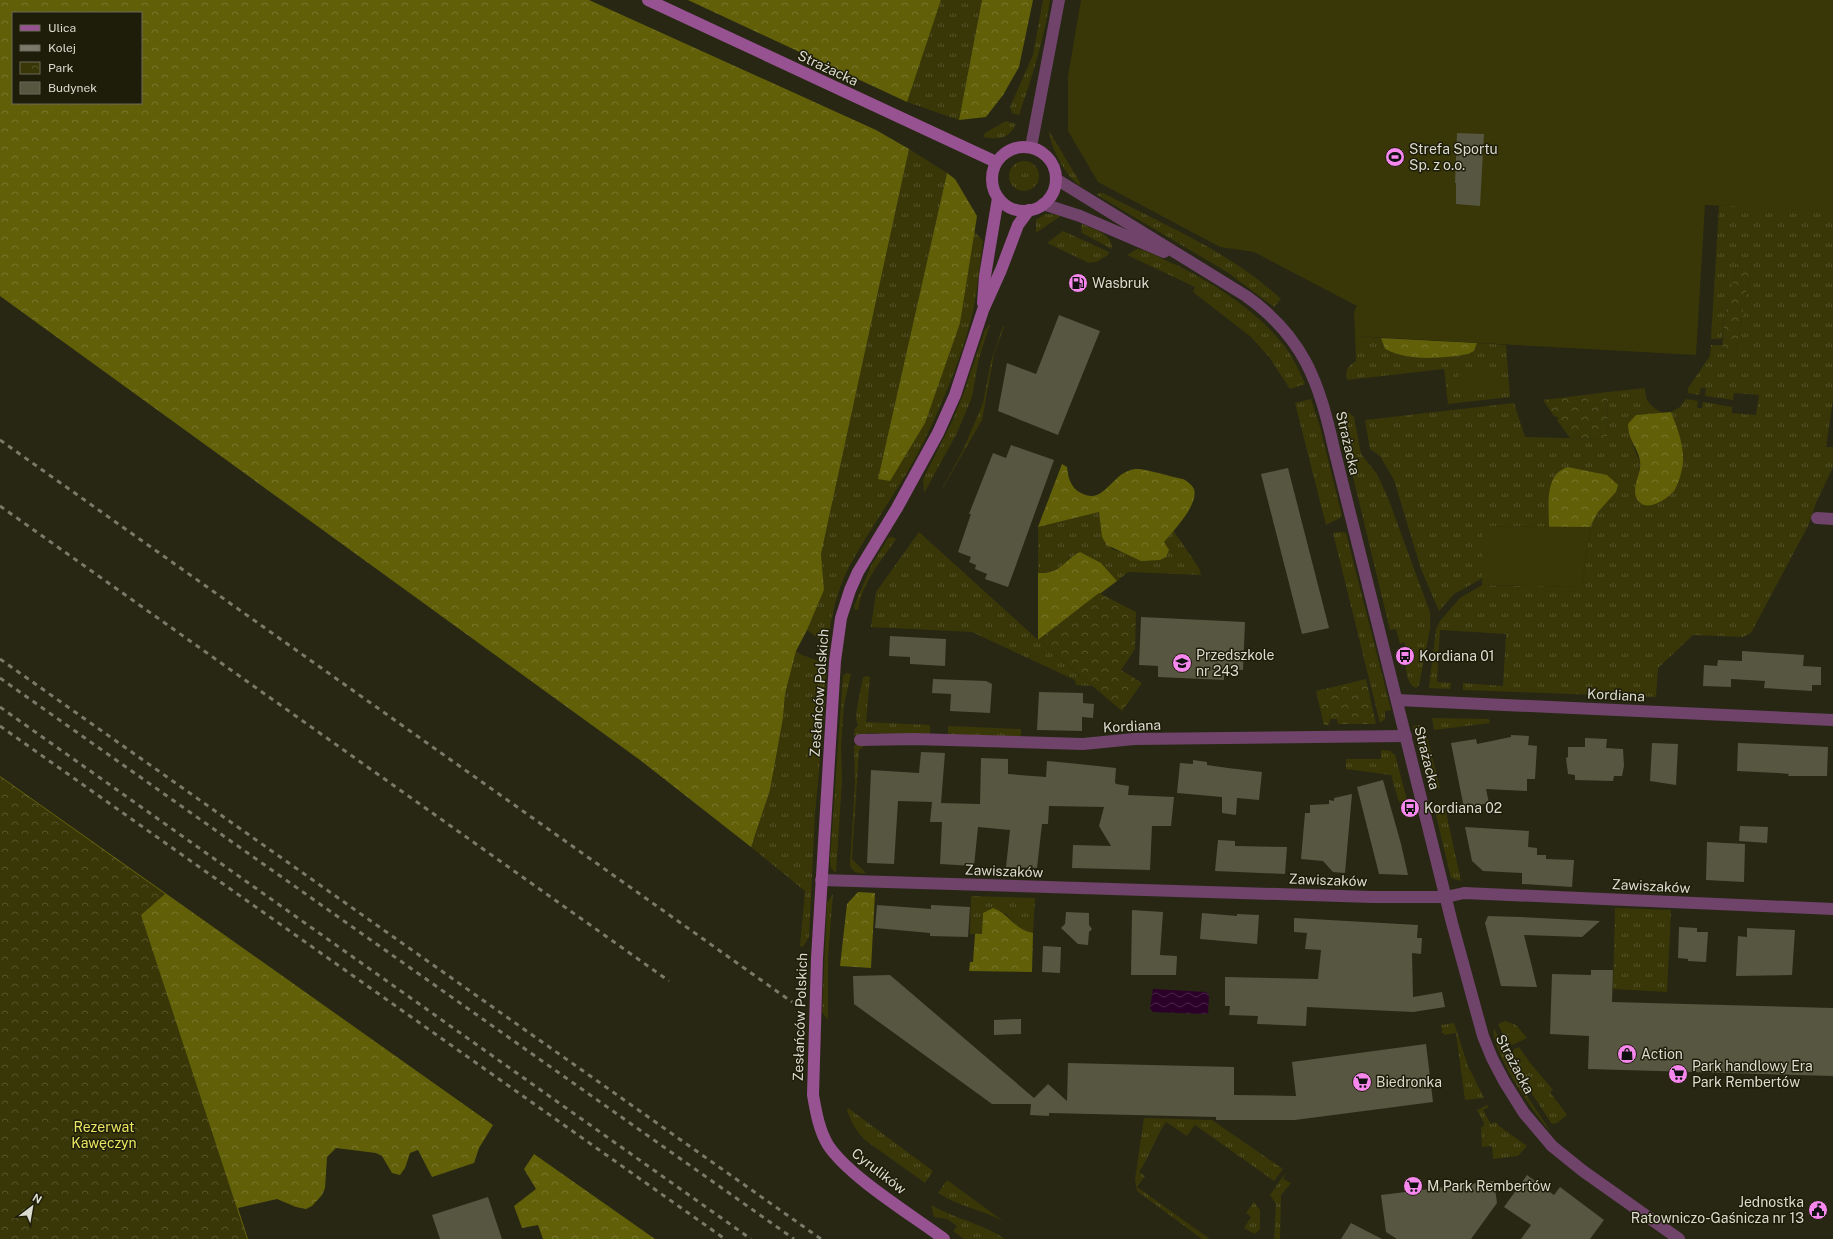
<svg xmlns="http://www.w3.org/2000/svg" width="1833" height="1239" font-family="'Public Sans',sans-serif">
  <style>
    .grass { fill: url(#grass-tufts) }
    .forest { fill: url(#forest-crowns); fill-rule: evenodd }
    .park { fill: url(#park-crowns) }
    .pitch { fill: #393707 }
    .water { fill: url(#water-waves) }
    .building { fill: #565641 }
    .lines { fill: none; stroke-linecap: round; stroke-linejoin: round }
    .minor { stroke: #6f436a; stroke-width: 12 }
    .tertiary { stroke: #6f436a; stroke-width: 12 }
    .secondary { stroke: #975291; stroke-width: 12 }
    .rail { stroke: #7a7a6b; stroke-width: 3; stroke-dasharray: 5 5; stroke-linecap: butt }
    .labels { text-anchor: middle; stroke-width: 3; stroke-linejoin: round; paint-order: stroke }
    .street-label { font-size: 14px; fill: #dbdbcf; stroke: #1e1d0a }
    .poi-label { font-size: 14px; fill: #dbdbcf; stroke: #1e1d0a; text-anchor: start }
    .park-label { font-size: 14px; fill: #eae561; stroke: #1e1d0a }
  </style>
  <defs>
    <pattern id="grass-tufts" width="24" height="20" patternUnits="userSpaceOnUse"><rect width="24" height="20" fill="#393707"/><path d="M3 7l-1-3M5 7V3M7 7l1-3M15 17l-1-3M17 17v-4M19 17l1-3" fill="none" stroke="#55532a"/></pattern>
    <pattern id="forest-crowns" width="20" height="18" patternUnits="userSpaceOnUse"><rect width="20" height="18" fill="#625f09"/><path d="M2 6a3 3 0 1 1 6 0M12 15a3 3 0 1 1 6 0" fill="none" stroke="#78752c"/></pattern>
    <pattern id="park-crowns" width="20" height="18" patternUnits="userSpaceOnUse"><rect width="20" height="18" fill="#393707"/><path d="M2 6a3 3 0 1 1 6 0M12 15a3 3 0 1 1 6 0" fill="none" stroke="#55532a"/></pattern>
    <pattern id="water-waves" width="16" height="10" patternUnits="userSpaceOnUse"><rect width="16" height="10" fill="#2b0029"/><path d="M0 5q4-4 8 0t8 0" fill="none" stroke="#492547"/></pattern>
  </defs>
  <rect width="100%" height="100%" fill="#272714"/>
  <!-- grass -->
  <g class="grass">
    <polygon points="941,0 982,0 959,120 907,102"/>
    <path d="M1043,0H1050C1044,40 1032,77 1019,115L1012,113L1010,107L1033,55Z"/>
    <path d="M1006,121L1016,124C1009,139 998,140 983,137L985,133Z"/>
    <path d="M1049,131L1081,184L1079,185C1065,175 1051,149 1049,131Z"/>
    <path d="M909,149L947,173L878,479L960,323L974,231L983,241C979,270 977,300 969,327C958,365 943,402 926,437C904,483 873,523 849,567C837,590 832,615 828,639L822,641L807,630L824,590L821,554Z"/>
    <circle cx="1024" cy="176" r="15"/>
    <path d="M1098,193H1103C1163,224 1232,253 1281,299L1274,307L1227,272L1097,195Z"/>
    <path d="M1719,206H1833V400L1826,447H1833V467L1816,503L1808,526L1751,633L1743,637L1693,635L1658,668L1656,697L1463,690V683L1503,686L1506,634L1440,630L1437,682L1451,683L1450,689L1429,688L1436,629L1440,621L1460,598L1482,585L1582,587L1590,527L1598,512L1616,492L1607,475L1568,467L1550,489L1549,527L1483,526V578L1454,594L1439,611L1421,569L1394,480L1380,456L1370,449L1365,420L1514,403L1525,437L1607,439L1608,392L1645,388C1645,402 1651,407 1663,413L1636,415L1632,443L1640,462L1639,472L1666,498C1691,475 1682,440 1671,412L1680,407L1686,399L1698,401L1697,408H1702L1703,402L1732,407V413L1756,415L1759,395L1734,393L1733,400L1705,396L1706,388H1701L1699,395L1688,393V388L1710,356L1711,345H1722V352L1736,353L1752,259L1739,257L1724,319L1722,339H1711Z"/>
    <polygon points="1045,214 1062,215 1036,233 1036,220"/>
    <path d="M1082,224C1095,230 1112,233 1112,249L1082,233L1081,228Z"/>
    <polygon points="1063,231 1109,252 1108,255 1096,262 1089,263 1047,243"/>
    <path d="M1137,249C1147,250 1156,256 1165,260C1207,278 1262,313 1288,351C1295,361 1300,373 1305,384L1290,389L1269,357L1251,337L1193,292L1195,287L1127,255Z"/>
    <polygon points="990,324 979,358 972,397 957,433 924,493 923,479 952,422 963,395 985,330"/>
    <polygon points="1003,326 1004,327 994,354 982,420 937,498 963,450 983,403 991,361"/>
    <path d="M1355,336L1381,338L1385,349C1410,363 1447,358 1474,351L1477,343L1506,345L1510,397L1448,404L1444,369L1347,380C1345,370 1347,367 1356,361Z"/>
    <polygon points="1311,399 1320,427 1342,516 1340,518 1326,525 1295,403"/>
    <path d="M1348,412L1354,417L1361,454L1377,474L1388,498L1430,612V629L1419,685L1416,688C1406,683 1407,673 1405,663L1409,661L1404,642L1400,644L1396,629L1390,630L1339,419L1342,414Z"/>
    <path d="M1099,512L1101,526L1112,549L1121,552L1163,542L1173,530L1199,568L1201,575L1128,572L1117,581L1101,563L1070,557C1061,569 1054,573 1038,573V527Z"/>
    <polygon points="919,532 1038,640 1092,686 1076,685 1075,680 972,632 871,627 876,592"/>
    <polygon points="1341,532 1346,533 1391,710 1385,711 1385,719 1380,723 1333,533"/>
    <path d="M892,537L896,539C881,561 862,583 858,610H855L854,606L871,566L888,538Z"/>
    <path d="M796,651C805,659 819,657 826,668L824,717L815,814L809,937L803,947L800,946L805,891L751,847L770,790L783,718L785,694Z"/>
    <polygon points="846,673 851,674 844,705 841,746 842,781 836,873 831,868 830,860 843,676"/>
    <polygon points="867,676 870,677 866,722 930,725 930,735 867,733 867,737 854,735 855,728 858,726 856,719 857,708 863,677"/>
    <polygon points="1432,718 1489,719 1490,723 1434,730"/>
    <polygon points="1420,725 1426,733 1440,788 1433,790 1429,788 1413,726"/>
    <polygon points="948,726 1021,729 1021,738 948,736"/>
    <path d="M867,744L859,750L852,859L866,873C857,874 851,872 850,863L855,784L854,745Z"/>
    <polygon points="1381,750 1390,751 1395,755 1407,800 1399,802 1391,775 1346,769 1346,759 1381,759"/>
    <polygon points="1444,803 1461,881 1451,878 1434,807 1436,804"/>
    <polygon points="833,894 828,955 828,1020 822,1012 827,907 827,903"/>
    <polygon points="971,896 1035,898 1033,933 1019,929 1006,914 983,913 982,934 970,934"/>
    <polygon points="1615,908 1671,910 1667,992 1613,989"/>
    <polygon points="1505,1021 1516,1025 1527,1038 1512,1045 1507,1043 1498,1024"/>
    <polygon points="1454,1023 1468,1066 1484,1098 1465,1100 1456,1033 1444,1035 1444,1033 1441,1033 1443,1028 1441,1029 1441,1025"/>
    <path d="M1494,1028L1527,1096L1551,1132C1536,1117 1489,1049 1494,1028Z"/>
    <polygon points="1519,1047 1531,1064 1553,1090 1550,1092 1567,1115 1557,1123 1552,1124 1532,1094 1512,1054 1514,1049"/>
    <polygon points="1487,1105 1489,1107 1483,1110 1491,1124 1496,1122 1499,1126 1527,1146 1518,1156 1493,1159 1492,1146 1482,1147 1481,1127 1483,1127 1484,1123 1477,1110"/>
    <path d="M848,1108L933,1171L925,1183L865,1140C856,1131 851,1122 847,1110Z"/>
    <path d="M1144,1118L1212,1120L1283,1169L1274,1181L1195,1125L1187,1136L1166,1122C1155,1138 1150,1156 1139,1172L1145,1176L1137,1187L1210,1239H1202L1137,1191L1135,1179Z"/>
    <polygon points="1286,1172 1283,1179 1291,1183 1281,1195 1280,1239 1274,1239 1276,1204 1270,1195"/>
    <path d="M947,1180L1003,1221C982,1210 958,1206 938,1193Z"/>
    <polygon points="1254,1202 1260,1210 1260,1229 1255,1234 1244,1228 1251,1217 1246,1213"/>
    <path d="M931,1205C955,1219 982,1223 1005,1239H964L953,1231L957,1226L947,1219L934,1217Z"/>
  </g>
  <!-- forest -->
  <g class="forest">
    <path d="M0,0H589L876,130L909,149L821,554L824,590L807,630L796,651L785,694L783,718L770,790L751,847L640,760L0,296ZM13,13H141V103H13Z"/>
    <polygon points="688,0 941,0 907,102"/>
    <polygon points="982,0 1033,0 1019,67 1003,95 986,117 959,120"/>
    <polygon points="947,173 955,179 977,216 960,323 925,423 890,481 878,479"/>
    <path d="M1381,338L1477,343L1474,351L1468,354C1443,358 1409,362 1385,349Z"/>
    <path d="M1671,412C1677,427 1684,445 1683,462C1682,471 1679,483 1674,491C1666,500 1644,515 1636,497C1632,485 1642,473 1640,461C1638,447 1628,441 1628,424L1636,415Z"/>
    <path d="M1062,464L1067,467C1068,478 1071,488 1081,493C1105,506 1111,472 1135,469C1144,468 1172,477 1183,479C1187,481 1192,485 1194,489C1199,505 1173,531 1164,542L1169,550L1166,557L1160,560L1141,561L1107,545L1102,537L1099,512L1038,527Z"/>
    <path d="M1568,467L1607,475L1618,485L1616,492L1598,512L1590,527H1549C1549,506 1544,474 1568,467Z"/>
    <path d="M1080,552L1101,563L1117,581L1038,640V573C1062,574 1062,561 1080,552Z"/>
    <polygon points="0,776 493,1125 479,1148 474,1163 432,1177 418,1150 410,1153 405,1168 400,1175 392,1173 382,1156 376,1153 336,1148 327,1157 325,1188 322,1195 312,1206 306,1209 296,1207 277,1199 238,1208 248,1239 0,1239"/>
    <polygon points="858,892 875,893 871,968 840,966 847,904"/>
    <path d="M993,908C1012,916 1012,928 1033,933L1032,972L969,971L970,962H973L975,934H982L983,913Z"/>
    <polygon points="534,1154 655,1239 543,1239 538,1225 522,1228 514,1206 536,1189 524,1169"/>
  </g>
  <!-- park -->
  <g class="park">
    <polygon points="1739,257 1752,259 1736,353 1722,353 1724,319"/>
    <polygon points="1608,392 1607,439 1570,438 1557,420 1559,418 1554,416 1543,400"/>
    <polygon points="1099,593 1136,612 1135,649 1121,670 1142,683 1122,711 1038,640"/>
    <polygon points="1366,679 1376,724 1338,724 1337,719 1330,719 1329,725 1324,725 1316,691"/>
    <polygon points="0,777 165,894 141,915 247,1239 0,1239"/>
  </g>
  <!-- pitch -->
  <g class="pitch">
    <polygon points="1081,0 1833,0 1833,211 1705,205 1696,355 1355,336 1354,312 1357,306 1254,252 1220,247 1098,182 1068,131 1068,76"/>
    <polygon points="1501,369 1504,391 1461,396 1458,375"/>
    <polygon points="1483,526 1590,527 1582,587 1482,585"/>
  </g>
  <!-- water -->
  <polygon class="water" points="1153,989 1206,992 1209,995 1208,1013 1205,1014 1153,1012 1150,1008"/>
  <!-- building -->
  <g class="building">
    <polygon points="1457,133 1484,134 1480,206 1456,204 1456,183 1455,183"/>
    <polygon points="1059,315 1100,331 1058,435 998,411 1007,363 1036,374"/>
    <polygon points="1011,445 1054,460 1008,587 985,579 987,574 975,569 976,565 969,562 971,557 958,552 971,514 969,514 993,453 1006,458"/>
    <polygon points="1288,468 1329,628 1302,634 1261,474"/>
    <polygon points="1141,617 1245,622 1243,670 1224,669 1224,680 1158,677 1158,666 1139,665"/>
    <polygon points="890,636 946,639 945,666 910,664 910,657 889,656"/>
    <polygon points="1742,651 1804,655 1803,666 1821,667 1821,685 1812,685 1812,691 1764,688 1765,681 1731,679 1731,687 1703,686 1704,665 1717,666 1718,660 1742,661"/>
    <polygon points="933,679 986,681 992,684 990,713 950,711 951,694 932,693"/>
    <polygon points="1039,692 1083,693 1083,703 1094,704 1093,718 1082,717 1082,731 1037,730"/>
    <polygon points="1511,735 1529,736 1528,745 1537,746 1535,779 1527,779 1527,791 1486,789 1489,803 1464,808 1451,743 1476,739 1477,744 1511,737"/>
    <polygon points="1585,738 1607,739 1606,748 1623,749 1624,766 1622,776 1614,776 1613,781 1575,780 1575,775 1568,774 1566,758 1568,757 1568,747 1585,747"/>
    <polygon points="1652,743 1678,744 1676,785 1650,781"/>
    <polygon points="1738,743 1828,747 1827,776 1788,776 1789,774 1777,773 1737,771"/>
    <polygon points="921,752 945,753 941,803 980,804 981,758 1008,759 1008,774 1046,777 1047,761 1069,763 1116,768 1115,782 1116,784 1129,786 1128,795 1174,797 1171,826 1152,826 1150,870 1072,868 1073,845 1111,846 1099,826 1104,807 1049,806 1048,824 1042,824 1037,868 1006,867 1010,830 978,827 974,866 940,864 942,822 930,822 932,802 898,801 894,864 867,863 871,770 919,773"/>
    <polygon points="1193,760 1207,762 1207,765 1228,768 1262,772 1259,800 1237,798 1236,815 1222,813 1222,797 1177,793 1180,763 1193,764"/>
    <polygon points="1383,780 1401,844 1408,875 1379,874 1357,787"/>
    <polygon points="1352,794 1345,873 1333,872 1323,861 1301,859 1305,813 1310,813 1310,805 1329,804 1329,800 1334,801 1334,798"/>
    <polygon points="1740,826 1768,827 1767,843 1739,841"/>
    <polygon points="1465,827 1529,831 1528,847 1537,848 1537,855 1546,855 1546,859 1574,860 1572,887 1522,884 1522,873 1483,871 1472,861"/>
    <polygon points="1218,840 1235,841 1235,846 1287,847 1285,874 1215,871"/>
    <polygon points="1707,842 1745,844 1744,882 1706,880"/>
    <polygon points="877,905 931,909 931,905 970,907 968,937 930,936 930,933 875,928"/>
    <polygon points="1132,910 1163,912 1160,955 1177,956 1176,975 1131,975"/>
    <polygon points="1066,912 1089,913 1089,925 1092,929 1089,932 1088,945 1078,944 1061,928 1065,924"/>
    <polygon points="1202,913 1237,916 1237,914 1259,915 1257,944 1200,939"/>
    <polygon points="1488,916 1520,917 1600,921 1582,937 1524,935 1537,987 1501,986 1485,923"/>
    <polygon points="1294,918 1418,925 1417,938 1422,938 1421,954 1412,953 1413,997 1442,992 1445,1007 1413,1012 1307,1007 1306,1026 1257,1024 1258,1016 1229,1015 1230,1006 1225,1006 1225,977 1318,979 1321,950 1305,949 1307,933 1294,932"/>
    <polygon points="1679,927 1697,928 1697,932 1708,932 1706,962 1688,961 1688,959 1678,958"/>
    <polygon points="1747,928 1795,930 1792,975 1736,976 1738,936 1747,937"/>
    <polygon points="1043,946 1061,947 1060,973 1042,972"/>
    <polygon points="1591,970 1613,970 1612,1002 1833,1008 1833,1076 1588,1069 1589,1036 1550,1034 1552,974 1591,975"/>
    <polygon points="890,975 1034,1098 1048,1084 1067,1101 1068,1063 1234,1067 1234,1095 1296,1096 1292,1062 1426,1044 1433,1102 1295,1120 1216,1120 1216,1117 1049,1113 1049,1116 1030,1115 1031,1104 992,1104 854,1004 853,976"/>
    <polygon points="1021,1019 1021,1034 994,1035 994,1020"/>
    <polygon points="1527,1175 1554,1195 1560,1187 1604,1220 1590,1239 1521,1239 1531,1225 1504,1207"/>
    <polygon points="1494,1181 1497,1203 1471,1239 1397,1239 1386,1232 1381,1195"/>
    <polygon points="488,1197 502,1239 440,1239 432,1215"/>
    <polygon points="1351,1223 1382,1239 1341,1239"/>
  </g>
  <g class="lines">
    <!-- minor -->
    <g class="minor">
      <polyline points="1031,147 1059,0"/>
      <polyline points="1817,518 1833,519"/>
      <polyline points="1397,700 1833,720"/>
      <polyline points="860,740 914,739 1083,744 1134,739 1406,736"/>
      <polyline points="821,880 1372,897 1446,897 1464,893 1833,909"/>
    </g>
    <!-- tertiary -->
    <g class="tertiary">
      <path d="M1056,179L1246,296C1304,337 1319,382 1334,449L1452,923L1483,1036L1492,1058L1504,1081L1524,1113L1552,1146L1583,1171L1679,1239"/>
      <polyline points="1043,204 1080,216 1164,252"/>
    </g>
    <!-- secondary -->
    <g class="secondary">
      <polyline points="648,0 996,162"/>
      <circle cx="1024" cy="179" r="32"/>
      <polyline points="983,303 985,276 998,198"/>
      <path d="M944,1239C912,1215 849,1177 828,1145C819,1130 816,1112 813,1095L817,958L835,661L841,618L850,590L858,572L897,508L938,433L955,395L983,310L1001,270L1018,225L1029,210"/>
    </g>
    <!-- rail -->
    <g class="rail">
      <polyline points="0,440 792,1002"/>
      <polyline points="0,506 669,981"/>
      <polyline points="0,659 821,1239"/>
      <polyline points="0,678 794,1239"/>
      <polyline points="0,707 751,1239"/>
      <polyline points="0,726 725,1239"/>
    </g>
  </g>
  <!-- icons -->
  <defs>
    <symbol id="stadium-disc" viewBox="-11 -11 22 22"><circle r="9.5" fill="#f688ed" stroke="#1e1d0a"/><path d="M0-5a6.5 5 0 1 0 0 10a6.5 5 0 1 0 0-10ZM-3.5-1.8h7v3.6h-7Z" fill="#111"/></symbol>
    <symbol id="fuel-disc" viewBox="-11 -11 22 22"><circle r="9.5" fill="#f688ed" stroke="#1e1d0a"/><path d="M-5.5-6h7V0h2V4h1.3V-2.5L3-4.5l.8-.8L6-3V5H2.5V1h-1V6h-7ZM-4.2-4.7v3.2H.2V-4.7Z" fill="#111"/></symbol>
    <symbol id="bus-disc" viewBox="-11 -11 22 22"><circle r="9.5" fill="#f688ed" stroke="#1e1d0a"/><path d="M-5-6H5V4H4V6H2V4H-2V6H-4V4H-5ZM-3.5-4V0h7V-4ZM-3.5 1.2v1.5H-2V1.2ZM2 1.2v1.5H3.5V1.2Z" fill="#111"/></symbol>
    <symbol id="school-disc" viewBox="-11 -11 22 22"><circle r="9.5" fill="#f688ed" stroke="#1e1d0a"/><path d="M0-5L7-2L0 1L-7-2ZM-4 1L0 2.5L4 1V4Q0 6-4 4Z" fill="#111"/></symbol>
    <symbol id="shop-disc" viewBox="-11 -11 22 22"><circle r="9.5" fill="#f688ed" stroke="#1e1d0a"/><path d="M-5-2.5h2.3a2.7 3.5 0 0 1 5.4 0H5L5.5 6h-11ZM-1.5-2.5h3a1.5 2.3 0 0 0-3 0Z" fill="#111"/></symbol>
    <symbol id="supermarket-disc" viewBox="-11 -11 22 22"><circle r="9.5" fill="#f688ed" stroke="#1e1d0a"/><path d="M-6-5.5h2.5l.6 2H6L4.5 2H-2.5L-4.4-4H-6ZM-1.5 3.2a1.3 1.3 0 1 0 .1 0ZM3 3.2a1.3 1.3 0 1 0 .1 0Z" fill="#111"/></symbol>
    <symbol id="civic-disc" viewBox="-11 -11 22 22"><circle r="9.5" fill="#f688ed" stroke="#1e1d0a"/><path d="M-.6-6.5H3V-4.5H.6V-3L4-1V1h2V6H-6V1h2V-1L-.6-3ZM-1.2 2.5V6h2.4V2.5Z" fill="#111"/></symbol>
  </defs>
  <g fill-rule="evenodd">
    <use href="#stadium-disc" x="1384" y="146" width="22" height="22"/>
    <use href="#fuel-disc" x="1067" y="272" width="22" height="22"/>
    <use href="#bus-disc" x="1394" y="645" width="22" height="22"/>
    <use href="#school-disc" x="1171" y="652" width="22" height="22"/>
    <use href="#bus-disc" x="1399" y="797" width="22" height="22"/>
    <use href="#shop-disc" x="1616" y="1043" width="22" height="22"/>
    <use href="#supermarket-disc" x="1667" y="1063" width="22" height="22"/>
    <use href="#supermarket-disc" x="1351" y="1071" width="22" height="22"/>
    <use href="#supermarket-disc" x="1402" y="1175" width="22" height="22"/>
    <use href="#civic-disc" x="1807" y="1199" width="22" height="22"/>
  </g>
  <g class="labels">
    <!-- street labels -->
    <g class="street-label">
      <text transform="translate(828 68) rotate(25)" y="5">Strażacka</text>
      <text transform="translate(1348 443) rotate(77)" y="5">Strażacka</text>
      <text transform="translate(819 693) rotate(-86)" y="5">Zesłańców Polskich</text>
      <text transform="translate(1616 695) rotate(3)" y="5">Kordiana</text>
      <text transform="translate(1132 726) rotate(-3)" y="5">Kordiana</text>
      <text transform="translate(1427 758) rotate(76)" y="5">Strażacka</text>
      <text transform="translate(1004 871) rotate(2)" y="5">Zawiszaków</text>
      <text transform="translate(1328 880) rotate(2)" y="5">Zawiszaków</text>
      <text transform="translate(1651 886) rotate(3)" y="5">Zawiszaków</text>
      <text transform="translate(800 1017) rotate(-88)" y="5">Zesłańców Polskich</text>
      <text transform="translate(1515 1064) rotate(62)" y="5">Strażacka</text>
      <text transform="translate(879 1171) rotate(38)" y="5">Cyrulików</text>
    </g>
    <!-- poi labels -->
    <g class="poi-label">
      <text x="1409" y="154">Strefa Sportu<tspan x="1409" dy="16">Sp. z o.o.</tspan></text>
      <text x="1092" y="288">Wasbruk</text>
      <text x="1196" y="660">Przedszkole<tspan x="1196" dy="16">nr 243</tspan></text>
      <text x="1419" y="661">Kordiana 01</text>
      <text x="1424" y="813">Kordiana 02</text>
      <text x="1641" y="1059">Action</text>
      <text x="1692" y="1071">Park handlowy Era<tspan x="1692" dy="16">Park Rembertów</tspan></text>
      <text x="1376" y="1087">Biedronka</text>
      <text x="1427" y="1191">M Park Rembertów</text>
      <text x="1804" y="1207" text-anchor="end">Jednostka<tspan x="1804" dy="16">Ratowniczo-Gaśnicza nr 13</tspan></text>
    </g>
    <!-- park labels -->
    <g class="park-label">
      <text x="104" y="1132">Rezerwat<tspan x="104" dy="16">Kawęczyn</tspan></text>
    </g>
  </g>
  <!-- legend -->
  <rect x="12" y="12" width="130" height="92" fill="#1e1d0a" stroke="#6a6959"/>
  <rect x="20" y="25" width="20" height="6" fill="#975291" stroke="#6a6959"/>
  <text x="48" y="32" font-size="12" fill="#dbdbcf">Ulica</text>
  <rect x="20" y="45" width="20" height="6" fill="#7a7a6b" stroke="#6a6959"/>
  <text x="48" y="52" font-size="12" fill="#dbdbcf">Kolej</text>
  <rect x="20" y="62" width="20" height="12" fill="url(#park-crowns)" stroke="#6a6959"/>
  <text x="48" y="72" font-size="12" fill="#dbdbcf">Park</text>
  <rect x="20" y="82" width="20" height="12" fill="#565641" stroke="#6a6959"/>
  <text x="48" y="92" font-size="12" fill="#dbdbcf">Budynek</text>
  <!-- north arrow -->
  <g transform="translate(32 1207) rotate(31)" stroke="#1e1d0a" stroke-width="3" paint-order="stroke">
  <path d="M0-3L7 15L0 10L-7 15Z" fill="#dbdbcf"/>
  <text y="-6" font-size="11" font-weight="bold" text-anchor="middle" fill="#dbdbcf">N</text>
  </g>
</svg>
